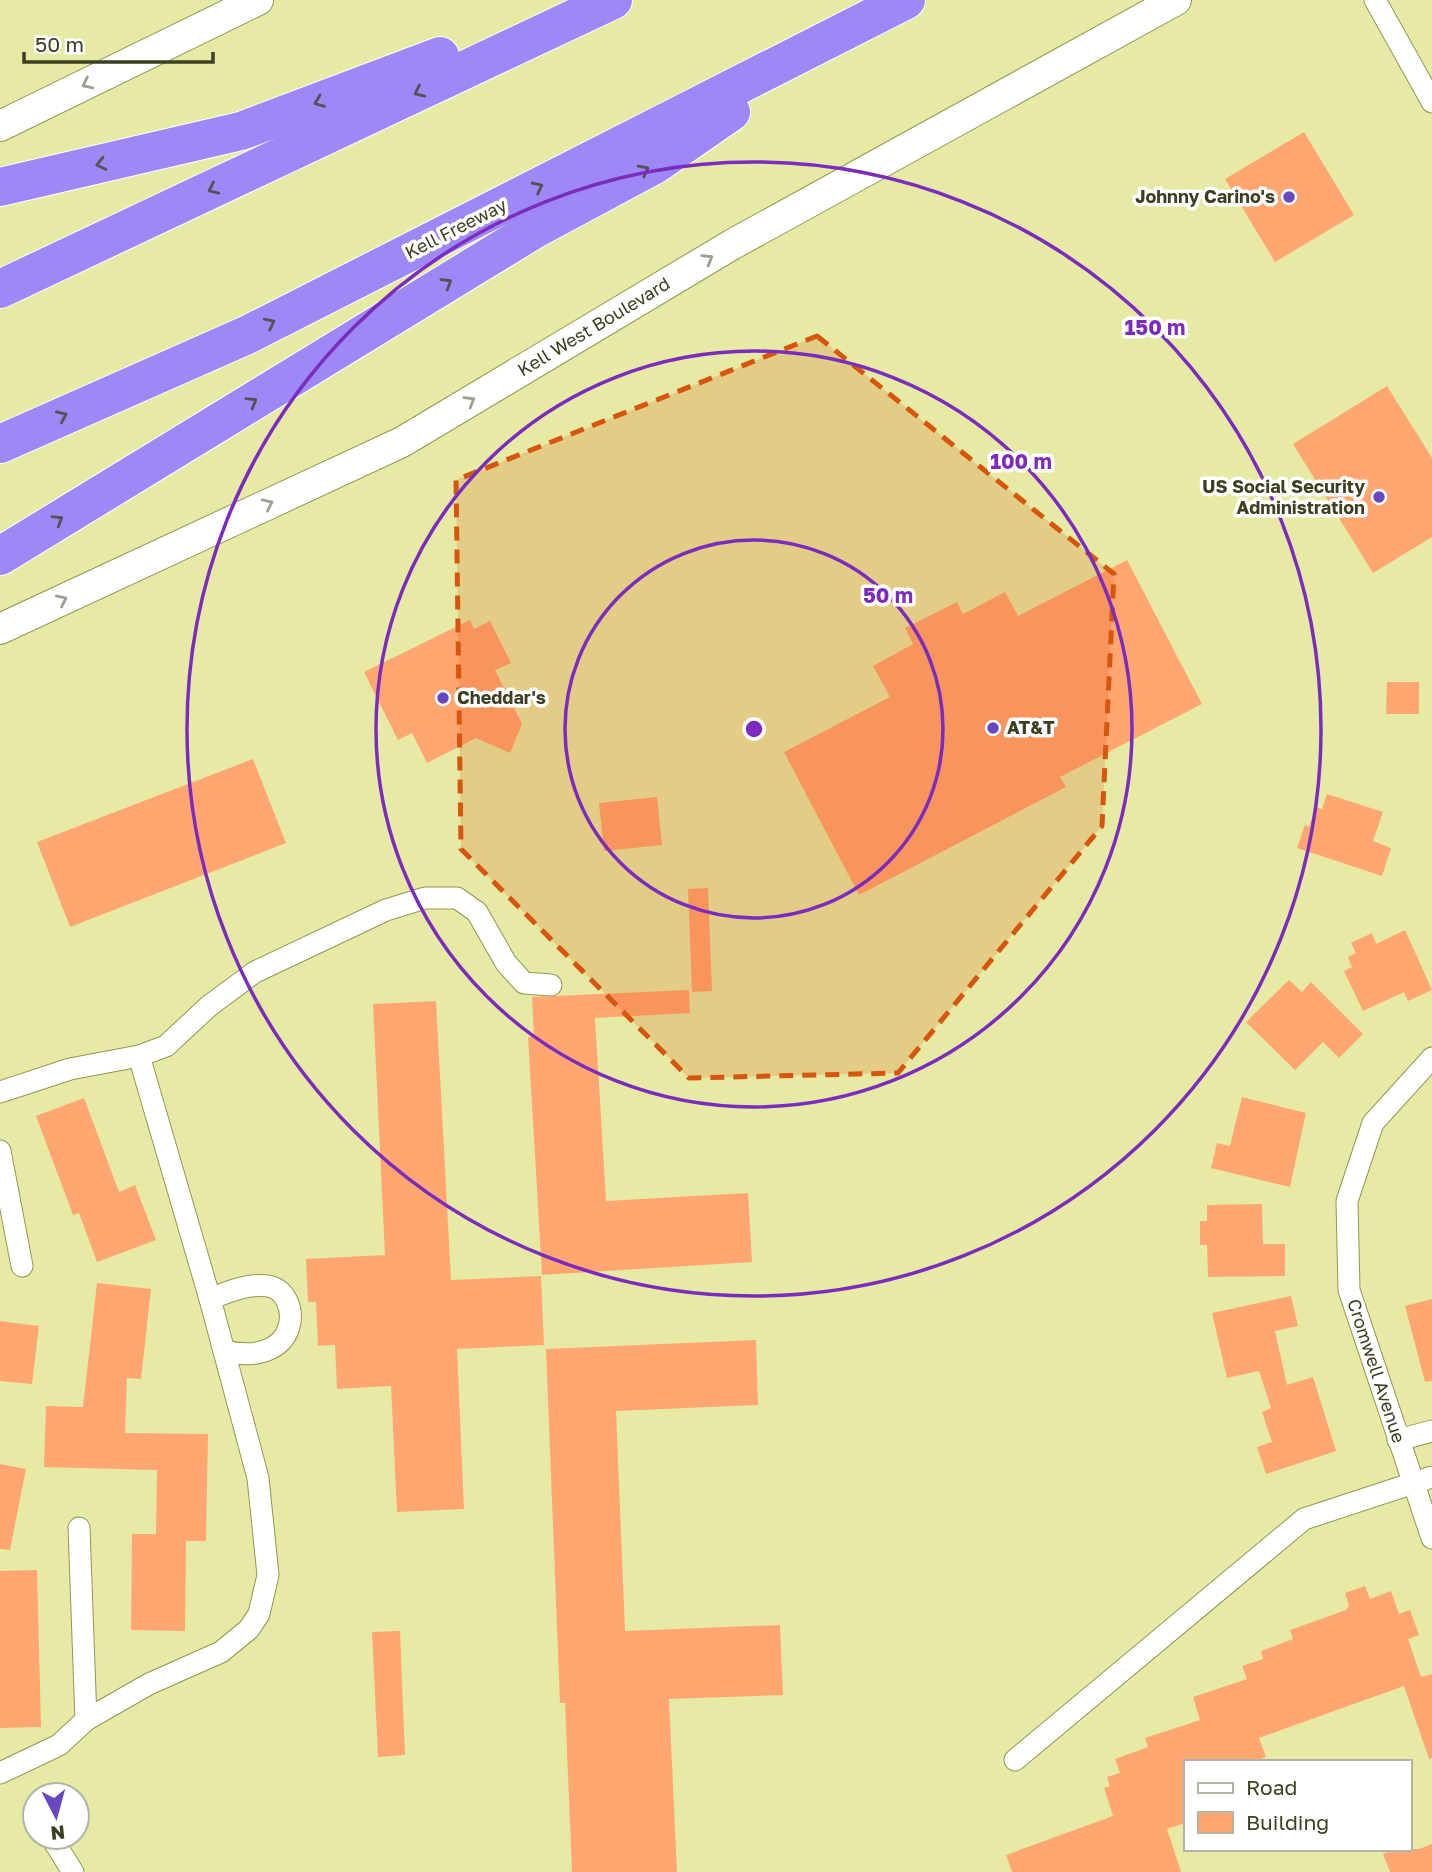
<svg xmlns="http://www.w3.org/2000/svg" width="1432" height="1872" font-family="'Golos Text',sans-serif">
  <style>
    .building { fill: #ffa671 }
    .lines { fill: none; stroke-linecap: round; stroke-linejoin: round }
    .minor-casing { stroke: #949653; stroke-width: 23 }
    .secondary-casing { stroke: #949653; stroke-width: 32 }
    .motorway-casing { stroke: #fff; stroke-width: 40 }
    .minor { stroke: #fff; stroke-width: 21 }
    .secondary { stroke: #fff; stroke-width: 30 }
    .motorway { stroke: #9d88f6; stroke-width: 38 }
    .oneway { stroke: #9e9f90 }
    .oneway2 { stroke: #565157 }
    .marked { fill: #d7560e; fill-opacity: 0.2; stroke: #d7560e; stroke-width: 5; stroke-dasharray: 14 9; stroke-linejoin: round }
    .ring { fill: none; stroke: #7b2cbf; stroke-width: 3.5 }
    .poi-dot { fill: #6848c1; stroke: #fff; stroke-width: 2.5 }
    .labels { text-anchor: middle; stroke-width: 7; stroke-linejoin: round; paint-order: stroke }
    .poi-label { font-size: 18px; font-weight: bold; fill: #3e3f22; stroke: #fff; text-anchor: end }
    .street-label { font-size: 18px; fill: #3e3f22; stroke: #fff }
    .centre { fill: #7b2cbf; stroke: #fff; stroke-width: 3.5 }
    .ring-label { font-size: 21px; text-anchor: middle; font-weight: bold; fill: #7b2cbf; stroke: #fff; stroke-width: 7; stroke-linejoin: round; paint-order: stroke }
  </style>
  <rect width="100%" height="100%" fill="#e6eaa4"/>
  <!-- building -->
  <g class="building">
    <polygon points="1304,132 1354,215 1275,262 1225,179"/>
    <polygon points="1387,386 1432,458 1432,537 1373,573 1293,444"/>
    <polygon points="1127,560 1202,704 1060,777 1066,787 859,895 784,752 890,697 873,666 913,644 905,628 957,602 963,614 1005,592 1018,616"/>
    <polygon points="470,620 474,629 490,621 511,663 495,670 522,724 510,753 476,738 427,763 412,733 398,740 364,672"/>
    <polygon points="1387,682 1419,682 1419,714 1386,714"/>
    <polygon points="253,759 286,843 70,927 37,842"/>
    <polygon points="1327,794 1383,812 1373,841 1391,848 1382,876 1297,848 1305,825 1309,827 1316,807 1322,809"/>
    <polygon points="657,797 662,845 604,851 599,803"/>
    <polygon points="708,888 712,991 692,992 688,889"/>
    <polygon points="1405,930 1432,990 1408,1001 1404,992 1363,1011 1344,971 1352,967 1348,957 1356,953 1351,943 1372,933 1376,944"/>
    <polygon points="1289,980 1302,992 1311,982 1363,1034 1339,1058 1323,1042 1295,1070 1246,1022"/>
    <polygon points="689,990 690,1013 595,1018 606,1201 748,1193 752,1262 542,1275 528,1037 534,1037 532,997"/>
    <polygon points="436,1001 451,1280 541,1276 544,1345 457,1349 464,1509 397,1512 391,1386 337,1389 335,1345 318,1346 316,1302 308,1302 306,1259 385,1255 373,1004"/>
    <polygon points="1242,1097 1306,1113 1290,1187 1211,1168 1217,1143 1230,1146"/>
    <polygon points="84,1098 119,1192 135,1185 156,1240 97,1262 79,1213 73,1215 36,1116"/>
    <polygon points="1262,1204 1263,1244 1285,1244 1285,1276 1208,1277 1207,1245 1200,1245 1200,1221 1207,1221 1207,1205"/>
    <polygon points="97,1283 151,1289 141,1379 127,1378 125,1433 208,1434 206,1541 186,1541 185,1631 131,1630 132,1534 156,1534 157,1470 44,1467 46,1406 83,1407"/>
    <polygon points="1291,1296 1298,1326 1275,1331 1287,1385 1313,1377 1336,1451 1266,1474 1257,1447 1272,1442 1262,1412 1271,1408 1259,1371 1227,1378 1212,1313"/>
    <polygon points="1432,1299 1432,1381 1425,1382 1405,1306"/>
    <polygon points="0,1321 39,1326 32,1384 0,1381"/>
    <polygon points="756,1340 758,1405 616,1411 625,1631 780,1625 783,1695 669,1699 677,1872 572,1872 565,1703 560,1703 546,1349"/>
    <polygon points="0,1464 26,1469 10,1550 0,1549"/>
    <polygon points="37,1570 41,1727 0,1728 0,1571"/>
    <polygon points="1365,1586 1370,1599 1391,1591 1399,1614 1410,1610 1419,1635 1408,1639 1421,1677 1432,1674 1432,1758 1429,1759 1404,1686 1259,1738 1266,1757 1252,1762 1185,1762 1185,1823 1167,1829 1181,1872 1012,1872 1006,1855 1113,1816 1104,1788 1110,1786 1107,1777 1120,1773 1115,1759 1148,1747 1145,1738 1200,1720 1193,1697 1247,1679 1242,1666 1263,1659 1261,1651 1293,1639 1290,1630 1346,1610 1349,1606 1345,1593"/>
    <polygon points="400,1631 405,1755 378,1757 372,1632"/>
    <polygon points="1432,1844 1432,1872 1390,1872 1383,1854 1395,1849 1419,1849"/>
  </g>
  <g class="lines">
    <defs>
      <g id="minor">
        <polyline points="1375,0 1432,102"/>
        <polyline points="1432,1058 1373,1123 1347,1201 1349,1290 1432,1538"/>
        <polyline points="0,1092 70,1069 139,1056 166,1046 209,1006 255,972 386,910 425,898 457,898 477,912 506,963 524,983 551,985"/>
        <polyline points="0,1151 22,1266"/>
        <path d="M210,1299C228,1292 249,1283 268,1286C303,1292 303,1369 224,1351"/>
        <polyline points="1398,1440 1432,1431"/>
        <polyline points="79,1528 86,1720"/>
        <polyline points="1015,1760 1304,1519 1432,1477"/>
        <polyline points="0,1773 59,1745 86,1720 149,1684 221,1652 249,1629 259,1614 268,1575 258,1478 210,1299 139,1056"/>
        <polyline points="51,1837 73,1872"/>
      </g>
      <g id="secondary">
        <polyline points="0,126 258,0"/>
        <polyline points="0,629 402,442 733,244 1176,0"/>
      </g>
      <g id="motorway">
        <polyline points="0,187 241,131 440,56"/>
        <polyline points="0,289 613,0"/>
        <polyline points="0,444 247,335 906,0"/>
        <polyline points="0,556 535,229 656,164 731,112"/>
      </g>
    </defs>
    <!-- minor casing -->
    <use href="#minor" class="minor-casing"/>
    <!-- secondary casing -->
    <use href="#secondary" class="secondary-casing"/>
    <!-- motorway casing -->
    <use href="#motorway" class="motorway-casing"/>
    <!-- minor -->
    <use href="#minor" class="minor"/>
    <!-- secondary -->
    <use href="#secondary" class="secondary"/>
    <!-- motorway -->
    <use href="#motorway" class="motorway"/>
  </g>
  <!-- one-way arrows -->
  <defs><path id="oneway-chevron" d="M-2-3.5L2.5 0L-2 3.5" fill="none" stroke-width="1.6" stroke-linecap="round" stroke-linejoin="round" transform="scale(1.75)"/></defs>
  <g class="oneway">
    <use href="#oneway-chevron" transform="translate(87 84) rotate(154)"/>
    <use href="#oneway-chevron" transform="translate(708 259) rotate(-31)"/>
    <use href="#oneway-chevron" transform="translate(470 401) rotate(-31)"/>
    <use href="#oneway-chevron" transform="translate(268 504) rotate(-25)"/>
    <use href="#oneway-chevron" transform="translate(62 600) rotate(-25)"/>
  </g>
  <g class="oneway2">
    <use href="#oneway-chevron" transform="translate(419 92) rotate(155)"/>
    <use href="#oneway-chevron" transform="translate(319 102) rotate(159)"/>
    <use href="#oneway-chevron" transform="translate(101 164) rotate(167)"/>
    <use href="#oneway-chevron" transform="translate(644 170) rotate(-28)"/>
    <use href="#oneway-chevron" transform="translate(538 187) rotate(-27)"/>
    <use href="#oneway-chevron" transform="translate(213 189) rotate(155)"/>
    <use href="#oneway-chevron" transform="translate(447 283) rotate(-31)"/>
    <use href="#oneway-chevron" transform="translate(270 323) rotate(-27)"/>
    <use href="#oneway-chevron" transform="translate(252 402) rotate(-31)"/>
    <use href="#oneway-chevron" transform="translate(62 416) rotate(-24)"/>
    <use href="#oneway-chevron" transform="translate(58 520) rotate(-31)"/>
  </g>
  <!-- marked area -->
  <path class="marked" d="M817,336L1114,574L1102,826L898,1073L689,1078L461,849L456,480Z"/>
  <!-- distance rings -->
  <g class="ring">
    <circle cx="754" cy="729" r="189"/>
    <circle cx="754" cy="729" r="378"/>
    <circle cx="754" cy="729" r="567"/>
  </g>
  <!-- markers -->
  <g class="poi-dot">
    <circle cx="1289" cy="197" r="7"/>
    <circle cx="1379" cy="497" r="7"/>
    <circle cx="443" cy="698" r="7"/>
    <circle cx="993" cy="728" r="7"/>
  </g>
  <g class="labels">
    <!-- poi labels -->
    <g class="poi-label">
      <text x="1275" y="203">Johnny Carino's</text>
      <text x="1365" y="493">US Social Security<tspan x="1365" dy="21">Administration</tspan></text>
      <text x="457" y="704" text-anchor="start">Cheddar's</text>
      <text x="1007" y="734" text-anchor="start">AT&amp;T</text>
    </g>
    <!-- street labels -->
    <g class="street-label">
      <text transform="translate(456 229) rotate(-27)" y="6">Kell Freeway</text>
      <text transform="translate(594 327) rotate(-31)" y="6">Kell West Boulevard</text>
      <text transform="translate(1376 1371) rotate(72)" y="6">Cromwell Avenue</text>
    </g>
  </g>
  <circle cx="754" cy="729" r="10" class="centre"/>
  <g class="ring-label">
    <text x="1155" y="335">150 m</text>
    <text x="1021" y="469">100 m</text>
    <text x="888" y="603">50 m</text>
  </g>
  <!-- legend -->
  <rect x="1184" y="1760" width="228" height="91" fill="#ffffff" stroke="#b2b2a7" stroke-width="2"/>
  <rect x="1198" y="1783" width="35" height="10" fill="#ffffff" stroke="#b2b2a7" stroke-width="2"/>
  <text x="1246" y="1795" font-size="21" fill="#3e3f22">Road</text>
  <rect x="1198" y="1812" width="35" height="21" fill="#ffa671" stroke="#b2b2a7" stroke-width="2"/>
  <text x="1246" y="1830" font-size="21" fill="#3e3f22">Building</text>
  <!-- north arrow -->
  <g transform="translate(56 1816) rotate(174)"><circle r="33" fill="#ffffff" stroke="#b2b2a7" stroke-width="2"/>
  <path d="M0-5L12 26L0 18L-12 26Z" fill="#6848c1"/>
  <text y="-10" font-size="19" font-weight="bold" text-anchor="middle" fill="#3e3f22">N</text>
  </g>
  <!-- scale -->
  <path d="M24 52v10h189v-10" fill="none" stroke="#3e3f22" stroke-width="3.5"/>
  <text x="35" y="52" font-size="21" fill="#3e3f22" stroke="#ffffff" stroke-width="5" paint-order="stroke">50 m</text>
</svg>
